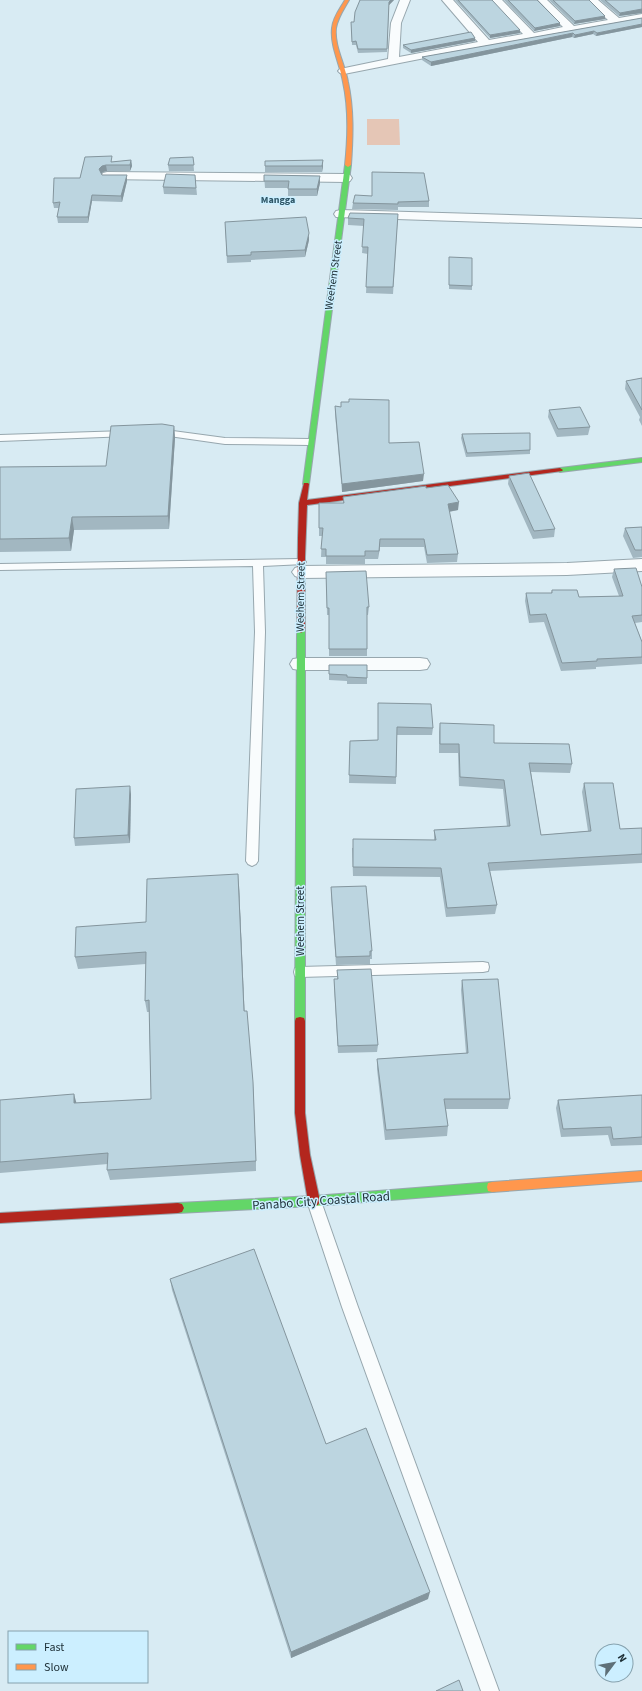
<svg xmlns="http://www.w3.org/2000/svg" width="642" height="1691" font-family="'Source Sans 3',sans-serif">
  <style>
    .green { fill: #e5c6b6 }
    .lines { fill: none; stroke-linecap: round; stroke-linejoin: round }
    .lane-casing { stroke: #97a7ae; stroke-width: 2 }
    .street-casing { stroke: #97a7ae; stroke-width: 2 }
    .fast-casing { stroke: #97a7ae; stroke-width: 2 }
    .slow-casing { stroke: #97a7ae; stroke-width: 2 }
    .jam-casing { stroke: #97a7ae; stroke-width: 2 }
    .lane { fill: #f9fcfd; fill-rule: evenodd }
    .street { fill: #f9fcfd; fill-rule: evenodd }
    .fast { fill: #63d668; fill-rule: evenodd }
    .slow { fill: #ff974d; fill-rule: evenodd }
    .jam { fill: #b3261e; fill-rule: evenodd }
    .wall { fill: #a2b7c1 }
    .shaded-wall { fill: #84959d }
    .building { fill: #bcd5e0; stroke: #84959d }
    .labels { text-anchor: middle; stroke-width: 3; stroke-linejoin: round; paint-order: stroke }
    .far-neighbourhood-label { font-size: 10px; font-weight: bold; fill: #2d5566; stroke: #ccefff }
    .street-label { font-size: 11px; fill: #1c2e35; stroke: #ccefff }
    .near-street-label { font-size: 13px; fill: #1c2e35; stroke: #ccefff }
  </style>
  <rect width="100%" height="100%" fill="#d8ebf3"/>
  <!-- green -->
  <polygon class="green" points="367,119 399,119 400,145 367,145"/>
  <g class="lines">
    <defs>
      <g id="lane">
        <polygon points="158,429 225,438 310,439 314,442 310,445 225,444 155,434 154,432"/>
        <polygon points="126,431 130,434 129,436 0,441 0,435"/>
        <polygon points="301,559 304,560 306,562 304,564 263,566 265,632 258,861 256,864 252,866 248,864 246,861 255,632 253,566 0,570 0,564"/>
        <polygon points="483,962 488,963 489,967 488,971 483,972 300,977 295,976 294,972 295,968 300,967"/>
        <polygon points="314,1194 319,1196 321,1201 358,1307 499,1691 481,1691 342,1307 307,1201 309,1196"/>
      </g>
      <g id="street">
        <polygon points="400,0 410,0 401,23 399,57 478,42 442,0 453,0 489,40 523,34 491,0 502,0 534,33 563,27 536,0 547,0 574,26 608,20 587,0 598,0 619,18 642,14 642,20 445,54 344,74 340,73 338,71 340,69 388,59 391,23"/>
        <polygon points="107,172 346,174 350,175 352,178 350,181 346,182 103,179 101,176 103,173"/>
        <polygon points="341,210 642,219 642,227 336,217 334,214 336,211"/>
        <polygon points="642,559 642,571 567,575 301,578 295,576 292,572 295,568 301,566 567,563"/>
        <polygon points="300,658 420,658 427,659 430,664 427,669 420,670 300,670 293,669 290,664 293,659"/>
      </g>
      <g id="fast">
        <polygon points="348,163 351,165 309,484 306,486 303,484 345,165"/>
        <polygon points="642,458 642,462 560,472 557,470 560,468"/>
        <polygon points="301,627 305,630 305,1021 304,1024 300,1025 296,1024 295,1021 297,630"/>
        <polygon points="492,1182 496,1183 497,1187 496,1191 492,1192 314,1206 178,1213 174,1212 172,1208 174,1204 178,1203 314,1196"/>
      </g>
      <g id="slow">
        <path d="M345,0H349C344,9 338,17 336,28C334,46 345,64 348,82C354,109 353,137 351,165L348,167L345,165C348,137 349,109 343,82C340,64 330,46 332,28C333,17 340,9 345,0Z"/>
        <polygon points="642,1171 642,1181 492,1192 488,1191 487,1187 488,1183 492,1182"/>
      </g>
      <g id="jam">
        <polygon points="560,468 563,470 562,471 307,505 305,557 305,630 301,633 297,630 298,538 299,503 304,483 308,483 309,484 307,500"/>
        <polygon points="300,1017 304,1018 305,1021 305,1113 310,1155 320,1201 318,1205 314,1206 310,1205 308,1201 300,1155 295,1113 295,1021 296,1018"/>
        <polygon points="178,1203 182,1204 184,1208 182,1212 178,1213 0,1223 0,1213"/>
      </g>
    </defs>
    <!-- lane casing -->
    <use href="#lane" class="lane-casing"/>
    <!-- street casing -->
    <use href="#street" class="street-casing"/>
    <!-- fast casing -->
    <use href="#fast" class="fast-casing"/>
    <!-- slow casing -->
    <use href="#slow" class="slow-casing"/>
    <!-- jam casing -->
    <use href="#jam" class="jam-casing"/>
    <!-- lane -->
    <use href="#lane" class="lane"/>
    <!-- street -->
    <use href="#street" class="street"/>
    <!-- fast -->
    <use href="#fast" class="fast"/>
    <!-- slow -->
    <use href="#slow" class="slow"/>
    <!-- jam -->
    <use href="#jam" class="jam"/>
  </g>
  <!-- wall -->
  <g class="wall">
    <polygon points="360,0 394,0 389,5 387,52 358,53 356,45 352,45 351,22 354,22"/>
    <polygon points="455,0 492,0 520,33 490,38"/>
    <polygon points="504,0 538,0 560,23 560,26 534,31"/>
    <polygon points="549,0 589,0 605,16 605,19 574,24"/>
    <polygon points="600,0 642,0 642,13 619,16"/>
    <polygon points="642,18 642,27 596,36 593,34 574,38 572,37 431,66 422,60 422,57"/>
    <polygon points="475,38 475,41 411,53 403,48 403,45"/>
    <polygon points="85,157 113,162 131,160 132,166 130,171 107,171 103,172 101,173 102,175 127,181 122,202 92,201 88,223 58,223 57,217 59,208 54,208 53,203 80,178"/>
    <polygon points="193,157 194,171 169,171 168,165"/>
    <polygon points="265,161 323,166 322,172 265,172"/>
    <polygon points="195,175 197,195 164,194 163,187"/>
    <polygon points="264,175 320,176 320,183 317,196 288,196 288,188 265,188"/>
    <polygon points="372,196 429,201 429,207 398,207 398,210 352,209 353,203"/>
    <polygon points="398,214 393,294 366,293 368,254 362,253 364,226 348,225 348,218"/>
    <polygon points="225,222 309,240 305,257 251,260 251,262 227,263"/>
    <polygon points="449,261 472,286 472,290 449,289"/>
    <polygon points="642,378 642,426 639,420 640,417 625,389 626,381"/>
    <polygon points="335,406 389,443 423,481 342,492 335,414"/>
    <polygon points="549,410 590,427 588,435 557,437 548,417"/>
    <polygon points="174,426 175,438 169,529 74,530 71,551 0,552 0,467 106,466"/>
    <polygon points="462,434 530,450 530,454 466,457 461,438"/>
    <polygon points="509,476 555,529 554,537 533,539 508,484"/>
    <polygon points="426,488 458,510 449,512 458,554 457,562 427,563 424,547 380,547 378,559 365,559 365,564 326,564 326,557 321,557 322,536 319,536 319,503 343,503 343,497"/>
    <polygon points="642,527 642,557 633,558 623,536 625,528"/>
    <polygon points="614,569 642,587 642,622 635,623 642,642 642,664 596,667 596,669 561,671 544,622 529,623 525,601 526,593 551,593 552,590 579,597 619,596 612,577"/>
    <polygon points="326,572 369,607 368,615 367,615 367,656 329,656 329,615 327,615"/>
    <polygon points="329,665 367,665 367,684 347,684 347,681 329,680"/>
    <polygon points="378,703 433,728 432,735 397,735 396,784 349,783 350,741 378,740"/>
    <polygon points="440,723 494,743 572,764 570,773 531,772 541,835 588,831 582,792 584,783 620,829 642,828 642,863 490,871 497,905 495,914 446,917 440,877 353,876 352,848 434,840 434,830 507,827 503,789 459,786 458,753 439,753 439,732"/>
    <polygon points="131,794 130,843 75,846 74,838"/>
    <polygon points="239,886 244,1011 253,1093 256,1171 110,1180 107,1170 108,1164 0,1173 0,1100 76,1103 151,1099 149,1012 147,1012 145,1001 146,964 78,969 75,957 146,922"/>
    <polygon points="331,887 372,951 372,959 370,959 370,964 336,965 331,895"/>
    <polygon points="337,970 378,1045 377,1052 338,1053 334,986 334,979 337,979"/>
    <polygon points="462,980 510,1099 508,1109 446,1109 448,1126 447,1136 385,1140 377,1069 377,1059 466,1053 461,990"/>
    <polygon points="642,1095 642,1145 611,1146 608,1135 561,1137 556,1108 558,1100"/>
    <polygon points="170,1279 326,1444 428,1599 291,1658 172,1290"/>
  </g>
  <!-- shaded-wall -->
  <g class="shaded-wall">
    <polygon points="391,0 394,0 389,5 387,52 389,2"/>
    <polygon points="642,9 642,13 619,16 620,13"/>
    <polygon points="605,16 605,19 574,24 575,21"/>
    <polygon points="560,23 560,26 534,31 535,28"/>
    <polygon points="642,24 642,27 596,36 597,33"/>
    <polygon points="520,30 520,33 490,38 490,35"/>
    <polygon points="594,31 593,34 574,38 575,35"/>
    <polygon points="573,33 572,37 431,66 431,62"/>
    <polygon points="475,38 475,41 411,53 411,50"/>
    <polygon points="131,160 132,166 130,171 130,165"/>
    <polygon points="323,160 323,166 322,172 322,166"/>
    <polygon points="106,165 107,171 103,172 100,175 99,169 102,166"/>
    <polygon points="127,175 127,181 122,202 121,196"/>
    <polygon points="320,176 320,183 317,196 317,189"/>
    <polygon points="92,195 92,201 88,223 88,217"/>
    <polygon points="309,233 309,240 305,257 305,250"/>
    <polygon points="174,426 175,438 169,529 168,516"/>
    <polygon points="424,474 423,481 342,492 342,484"/>
    <polygon points="459,502 458,510 447,512 448,504"/>
    <polygon points="72,517 74,530 71,551 69,538"/>
    <polygon points="380,539 380,547 378,559 379,551"/>
    <polygon points="130,786 131,794 130,843 128,835"/>
    <polygon points="238,874 239,886 245,1022 244,1011"/>
    <polygon points="253,1082 253,1093 256,1171 256,1161"/>
    <polygon points="74,1094 77,1105 74,1103"/>
    <polygon points="430,1592 428,1599 291,1658 291,1652"/>
  </g>
  <!-- building -->
  <g class="building">
    <polygon points="360,0 391,0 389,2 387,49 358,49 356,41 352,42 351,22 354,22 355,12"/>
    <polygon points="458,0 492,0 520,30 490,35"/>
    <polygon points="508,0 537,0 560,23 535,28"/>
    <polygon points="553,0 589,0 605,16 575,21"/>
    <polygon points="605,0 642,0 642,9 620,13"/>
    <polygon points="642,18 642,24 597,33 594,31 575,35 573,33 431,62 422,57"/>
    <polygon points="471,32 475,38 411,50 403,45"/>
    <polygon points="112,156 111,162 131,160 130,165 106,165 102,166 99,169 102,175 127,175 121,196 92,195 88,217 57,217 60,202 53,203 54,178 80,178 85,157"/>
    <polygon points="193,157 194,165 168,165 170,158"/>
    <polygon points="323,160 322,166 265,166 265,161"/>
    <polygon points="372,172 424,173 429,201 398,202 398,204 353,203 355,195 372,196"/>
    <polygon points="166,174 195,175 196,188 163,187"/>
    <polygon points="264,175 320,176 317,189 288,189 289,181 264,181"/>
    <polygon points="350,213 398,214 393,287 366,287 368,247 362,247 364,219 348,218"/>
    <polygon points="306,217 309,233 305,250 251,252 251,255 227,256 225,222"/>
    <polygon points="449,257 472,258 472,286 449,285"/>
    <polygon points="642,378 642,410 626,381"/>
    <polygon points="349,399 389,400 389,443 419,442 424,474 342,484 335,406 341,407 341,402 349,402"/>
    <polygon points="580,407 590,427 558,429 549,410"/>
    <polygon points="162,424 174,426 168,516 72,517 69,538 0,539 0,467 106,466 111,426"/>
    <polygon points="530,433 530,450 467,453 462,434"/>
    <polygon points="529,473 555,529 534,531 509,476"/>
    <polygon points="448,485 459,502 448,504 458,554 427,555 424,539 380,539 379,551 365,551 365,556 326,556 326,549 321,549 323,528 319,528 319,503 344,503 343,497 426,486 426,488"/>
    <polygon points="642,527 642,550 635,550 625,528"/>
    <polygon points="636,568 642,587 642,615 632,616 642,642 642,657 597,659 597,661 562,663 546,614 530,615 526,593 552,593 552,590 577,590 579,597 623,596 614,569"/>
    <polygon points="366,571 369,607 367,607 367,649 329,649 329,608 327,608 326,572"/>
    <polygon points="329,665 367,665 367,678 347,677 347,675 329,674"/>
    <polygon points="378,703 431,704 433,728 397,727 396,777 349,775 350,741 378,740"/>
    <polygon points="440,723 494,725 494,743 569,744 572,764 529,763 541,835 591,831 584,783 613,783 620,829 642,828 642,854 488,863 497,905 447,908 441,868 353,867 353,839 436,840 434,830 510,826 504,780 460,777 459,744 440,744"/>
    <polygon points="130,786 128,835 74,838 76,789"/>
    <polygon points="238,874 244,1011 247,1011 253,1082 256,1161 107,1170 108,1153 0,1162 0,1100 74,1094 74,1103 151,1099 149,1000 145,1001 146,952 75,957 76,927 146,922 147,879"/>
    <polygon points="366,886 372,951 370,951 370,956 336,957 331,887"/>
    <polygon points="371,969 378,1045 338,1046 334,979 338,979 337,970"/>
    <polygon points="498,979 510,1099 444,1099 448,1126 386,1130 377,1059 468,1053 462,980"/>
    <polygon points="642,1095 642,1137 613,1139 611,1127 563,1129 558,1100"/>
    <polygon points="254,1249 326,1444 366,1428 430,1592 291,1652 170,1279"/>
    <polygon points="459,1680 463,1691 436,1691"/>
  </g>
  <g class="labels">
    <!-- far-neighbourhood labels -->
    <g class="far-neighbourhood-label">
      <text x="278" y="203">Mangga</text>
    </g>
    <!-- street labels -->
    <g class="street-label">
      <text transform="translate(333 275) rotate(-82)" y="4">Weehem Street</text>
      <text transform="translate(300 597) rotate(-89)" y="4">Weehem Street</text>
      <text transform="translate(300 921) rotate(-90)" y="4">Weehem Street</text>
    </g>
    <!-- near-street labels -->
    <g class="near-street-label">
      <text transform="translate(321 1200) rotate(-4)" y="5">Panabo City Coastal Road</text>
    </g>
  </g>
  <!-- legend -->
  <rect x="8" y="1631" width="140" height="52" fill="#ccefff" stroke="#86a2ae"/>
  <rect x="16" y="1644" width="20" height="6" fill="#63d668" stroke="#86a2ae"/>
  <text x="44" y="1651" font-size="12" fill="#1c2e35">Fast</text>
  <rect x="16" y="1664" width="20" height="6" fill="#ff974d" stroke="#86a2ae"/>
  <text x="44" y="1671" font-size="12" fill="#1c2e35">Slow</text>
  <!-- north arrow -->
  <g transform="translate(614 1663) rotate(58)"><circle r="19" fill="#ccefff" stroke="#86a2ae"/>
  <path d="M0-3L7 15L0 10L-7 15Z" fill="#5e7078"/>
  <text y="-6" font-size="11" font-weight="bold" text-anchor="middle" fill="#1c2e35">N</text>
  </g>
</svg>
